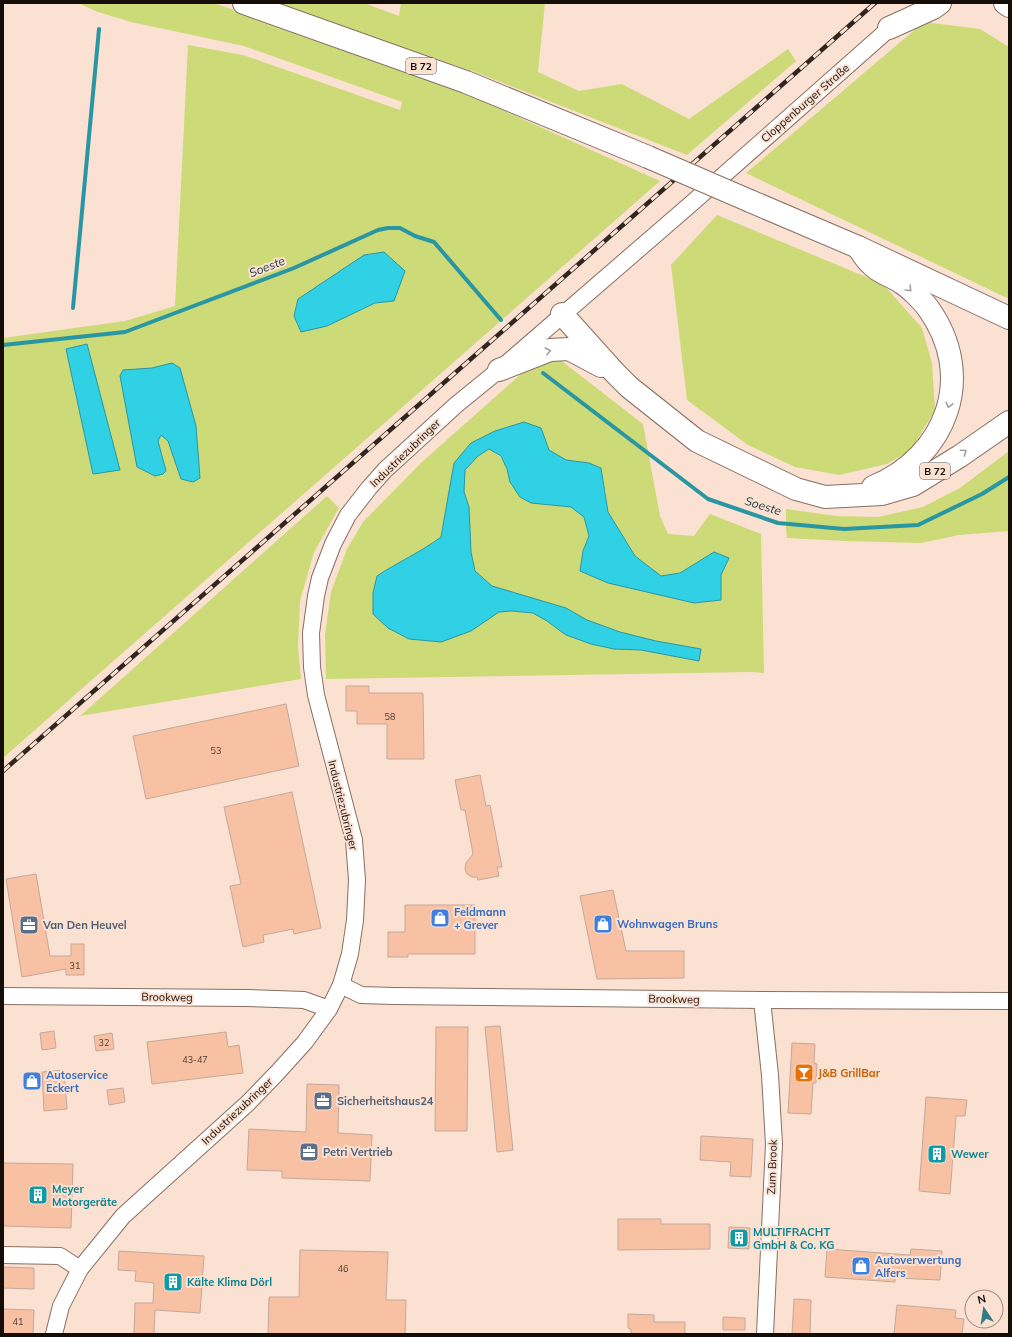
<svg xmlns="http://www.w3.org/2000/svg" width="1012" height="1337" font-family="Mulish,sans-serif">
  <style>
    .green { fill: #ccda77; fill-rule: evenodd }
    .water { fill: #31d1e5; stroke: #2996a3 }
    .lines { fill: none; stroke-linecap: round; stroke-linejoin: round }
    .stream { stroke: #2996a3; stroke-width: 4 }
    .building { fill: #f9c1a3; stroke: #c3a99c }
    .minor-casing { stroke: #876f63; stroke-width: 18 }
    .highway-casing { stroke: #876f63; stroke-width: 24 }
    .minor { stroke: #fff; stroke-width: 16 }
    .highway { stroke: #fff; stroke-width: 22 }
    .rail-casing { stroke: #30261f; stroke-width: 4.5 }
    .rail { stroke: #fbe1d2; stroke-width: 3; stroke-dasharray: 9; stroke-linecap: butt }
    .highway-bridge-casing { stroke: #876f63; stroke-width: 24; stroke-linecap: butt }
    .highway-bridge { stroke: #fff; stroke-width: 22 }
    .oneway { stroke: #a19e9c }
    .labels { text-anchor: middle; stroke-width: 4; stroke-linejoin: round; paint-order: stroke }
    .number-label { font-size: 9px; fill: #4e3a2f }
    .shield { fill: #fbe1d2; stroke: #5a4d45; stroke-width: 1 }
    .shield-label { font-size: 10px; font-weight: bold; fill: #150d08 }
    .street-label { font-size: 11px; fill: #150d08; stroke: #fbe1d2 }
    .shop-label { font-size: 11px; font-weight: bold; fill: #366cbe; stroke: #fbe1d2; text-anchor: start }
    .service-label { font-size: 11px; font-weight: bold; fill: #4e5e75; stroke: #fbe1d2; text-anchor: start }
    .food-label { font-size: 11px; font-weight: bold; fill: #c56008; stroke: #fbe1d2; text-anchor: start }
    .culture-label { font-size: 11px; font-weight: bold; fill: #0d838f; stroke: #fbe1d2; text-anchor: start }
    .water-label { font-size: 12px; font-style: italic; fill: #274044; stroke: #fbe1d2 }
  </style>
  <rect width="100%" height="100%" fill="#fbe1d2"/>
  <!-- green -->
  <g class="green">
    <path d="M78,3H213L247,14L465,93L660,181L3,758V338L125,321L175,306L188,45L243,55L400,110L402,102L244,46L131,22L98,12ZM364,255L394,301L375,303L327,326L294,316L298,299ZM66,349L120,470L93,474Z"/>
    <polygon points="274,3 364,3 399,16 401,3 545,3 538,72 579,91 622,84 689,119 788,49 796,61 687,155 475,72"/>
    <polygon points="924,22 980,29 1009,47 1009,299 746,173"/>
    <polygon points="717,215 883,284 922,328 932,363 935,410 911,450 887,464 839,475 795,467 748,445 687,400 671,265"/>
    <path d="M559,359L643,424L660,516L668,534L694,536L710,514L761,534L764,673L752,672L326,679L325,634L331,592L347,549L363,522L422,462L522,373ZM524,422L541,428L549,450L566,460L589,463L605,489L608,512L635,556L661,576L680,573L714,552L729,558L721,575V600L694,603L608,583L580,571L583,551L589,536L584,517L571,507L547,505L510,482C506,464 506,459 489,449L478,456L465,470L464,492L469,507L471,552L475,571L492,586L566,608L587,620L620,632L656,641L699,661L641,650L614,649L591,644L533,613L512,611L499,612L471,631L377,576C398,562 421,552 441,537L454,463Z"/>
    <polygon points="1009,451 1009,531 959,535 921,543 845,541 787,538 786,528 786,509 836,516 878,517 923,507 960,488"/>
    <polygon points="327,496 339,508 314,552 300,601 298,646 301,679 80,716"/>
  </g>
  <!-- water -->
  <g class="water">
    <polygon points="384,252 405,271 394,301 375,303 327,326 301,332 294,316 298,299 364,255"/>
    <polygon points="87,344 120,470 93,474 66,349"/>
    <polygon points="172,363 180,368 196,426 200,478 193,482 181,479 168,441 161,435 158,441 166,471 163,474 155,476 137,467 120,376 123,370 152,368"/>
    <path d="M524,422L541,428L549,450L566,460L589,463L601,468L608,512L635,556L661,576L680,573L714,552L729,558L721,575V600L694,603L608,583L580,571L583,551L589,536L584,517L571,507L531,503L520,497L510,482L507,469L501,456L489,449L478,456L465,470L464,492L469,507L471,552L475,571L492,586L566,608L587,620L620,632L656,641L701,649L699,661L641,650L614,649L591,644L566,635L547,621L533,613L512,611L499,612L471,631L441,642L409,639L388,628L373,614V593L377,576C398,562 421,552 441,537L454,463L471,443L495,431Z"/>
  </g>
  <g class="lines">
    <!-- stream -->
    <g class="stream">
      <polyline points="73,308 99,29"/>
      <polyline points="3,345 125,332 294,268 378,230 388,228 400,228 415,236 434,242 501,320"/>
      <polyline points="543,373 708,499 778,523 844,529 918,525 982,494 1009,477"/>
    </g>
  </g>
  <!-- building -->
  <g class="building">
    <polygon points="346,686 369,686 369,693 423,693 424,759 387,759 387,724 357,724 357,711 346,711"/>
    <polygon points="286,704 299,766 146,799 133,736"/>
    <polygon points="480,775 486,806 490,805 502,867 497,867 499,876 478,880 477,877 472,877 467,874 465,869 466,863 473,854 465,810 461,810 455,780"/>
    <polygon points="292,792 321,928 294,934 293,929 263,935 264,942 243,947 230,886 241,884 224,807"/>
    <polygon points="36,874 50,956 71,956 71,944 84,944 84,975 66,975 66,969 22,977 6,879"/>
    <polygon points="613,890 626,951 684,951 684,978 597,979 580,896"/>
    <polygon points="405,905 475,905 475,954 408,954 408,957 388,957 388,932 405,932"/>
    <polygon points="500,1026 513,1150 497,1152 485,1027"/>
    <polygon points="436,1027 468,1027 467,1131 435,1131"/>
    <polygon points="54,1031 56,1048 42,1050 40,1033"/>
    <polygon points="226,1032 228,1047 239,1045 243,1073 152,1084 147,1042"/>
    <polygon points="112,1033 114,1049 96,1051 94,1036"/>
    <polygon points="792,1043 815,1044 814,1063 817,1064 816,1083 813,1083 811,1114 788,1113"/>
    <polygon points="64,1070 67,1109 44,1111 42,1072"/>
    <polygon points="307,1084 339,1085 338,1133 372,1135 370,1181 282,1178 282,1171 247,1170 249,1129 306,1132"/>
    <polygon points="123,1088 125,1102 109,1105 107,1090"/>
    <polygon points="926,1097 967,1100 965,1116 956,1116 950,1194 919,1191"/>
    <polygon points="701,1136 753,1139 751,1177 730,1176 731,1162 700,1160"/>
    <polygon points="3,1163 73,1164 71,1228 3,1226"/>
    <polygon points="618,1219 661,1219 661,1224 710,1224 710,1249 618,1250"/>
    <polygon points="729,1227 750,1228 749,1249 728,1248"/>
    <polygon points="827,1249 910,1255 911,1249 942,1251 940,1280 895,1278 895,1282 825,1277"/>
    <polygon points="300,1250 388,1252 386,1300 406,1300 405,1334 268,1334 269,1297 299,1297"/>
    <polygon points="119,1251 204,1256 200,1313 155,1310 154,1334 134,1334 135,1303 153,1303 154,1283 135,1281 136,1271 118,1270"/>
    <polygon points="3,1267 34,1268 34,1289 3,1288"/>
    <polygon points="794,1299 811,1300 810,1334 792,1334"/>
    <polygon points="897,1305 956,1310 955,1318 964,1319 962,1334 894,1334"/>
    <polygon points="3,1309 34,1310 33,1334 3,1334"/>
    <polygon points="628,1314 654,1315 654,1322 685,1322 685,1334 631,1334 631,1329 628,1328"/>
    <polygon points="723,1317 745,1318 745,1330 723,1330"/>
  </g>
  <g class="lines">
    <defs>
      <g id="minor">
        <polyline points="341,985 361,995 393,996 762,1000 1009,1001"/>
        <polyline points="3,996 246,998 304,1000 329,1009"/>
        <polyline points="762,1000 770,1075 774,1144 765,1334"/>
        <polyline points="3,1255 60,1256 80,1269"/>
        <polyline points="54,1334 61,1306 80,1269 123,1216 248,1103 277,1073 305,1042 329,1009 341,985 350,954 355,920 357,880 354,840 316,695 312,667 311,633 316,596 320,578 333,544 348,515 369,488 385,470 456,405 499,370 692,203 898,21"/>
      </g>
      <g id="highway">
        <polyline points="244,3 466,82 648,157"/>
        <polyline points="1005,3 1009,6"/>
        <polyline points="889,28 933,8 940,3"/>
        <polyline points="750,201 858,247 1009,318"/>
        <path d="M858,247C862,253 866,260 871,264C878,273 893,276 902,283C910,288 923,301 928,308C977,376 947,456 873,487"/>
        <polyline points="562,314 615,373 629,387 697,441 796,489 825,497 882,494 913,485 960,456 1009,422"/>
        <polyline points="499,370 550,350 569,349 601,366"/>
      </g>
    </defs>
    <!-- minor casing -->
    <use href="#minor" class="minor-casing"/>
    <!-- highway casing -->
    <use href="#highway" class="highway-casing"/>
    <!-- minor -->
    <use href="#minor" class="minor"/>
    <!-- highway -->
    <use href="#highway" class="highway"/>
    <defs>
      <polyline id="rail" points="3,771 875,3"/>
    </defs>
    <!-- rail casing -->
    <use href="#rail" class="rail-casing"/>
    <!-- rail -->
    <use href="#rail" class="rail"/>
    <defs>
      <polyline id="highway-bridge" points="648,157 750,201"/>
    </defs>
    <!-- highway-bridge casing -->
    <use href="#highway-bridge" class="highway-bridge-casing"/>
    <!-- highway-bridge -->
    <use href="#highway-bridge" class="highway-bridge"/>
  </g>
  <!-- one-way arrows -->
  <defs><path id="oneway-chevron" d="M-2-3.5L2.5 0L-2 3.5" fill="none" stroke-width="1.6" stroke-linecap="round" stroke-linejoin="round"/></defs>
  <g class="oneway">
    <use href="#oneway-chevron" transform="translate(909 289) rotate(45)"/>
    <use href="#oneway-chevron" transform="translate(548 351) rotate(-14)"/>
    <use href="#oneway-chevron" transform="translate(949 405) rotate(103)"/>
    <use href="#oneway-chevron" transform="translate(964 452) rotate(-35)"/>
  </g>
  <!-- icons -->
  <defs>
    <symbol id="shop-square" viewBox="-11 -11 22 22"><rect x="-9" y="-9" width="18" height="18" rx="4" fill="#3f7fe0" stroke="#fbe1d2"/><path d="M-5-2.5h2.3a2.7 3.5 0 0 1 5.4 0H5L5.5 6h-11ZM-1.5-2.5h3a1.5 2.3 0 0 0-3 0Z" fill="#fff"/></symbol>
    <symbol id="office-square" viewBox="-11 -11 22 22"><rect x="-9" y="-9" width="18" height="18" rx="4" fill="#5c6f8a" stroke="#fbe1d2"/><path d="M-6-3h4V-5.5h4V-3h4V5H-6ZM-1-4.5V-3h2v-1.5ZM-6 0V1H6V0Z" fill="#fff"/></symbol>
    <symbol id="bar-square" viewBox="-11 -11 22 22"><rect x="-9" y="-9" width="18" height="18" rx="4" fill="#e8710a" stroke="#fbe1d2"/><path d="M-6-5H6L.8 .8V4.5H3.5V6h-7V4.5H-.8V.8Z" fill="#fff"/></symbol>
    <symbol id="building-square" viewBox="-11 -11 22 22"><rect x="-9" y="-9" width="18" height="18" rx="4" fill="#0f9aa8" stroke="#fbe1d2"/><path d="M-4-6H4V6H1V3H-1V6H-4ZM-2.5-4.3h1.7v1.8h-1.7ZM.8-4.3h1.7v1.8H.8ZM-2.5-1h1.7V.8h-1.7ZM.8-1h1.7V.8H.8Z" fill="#fff"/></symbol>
  </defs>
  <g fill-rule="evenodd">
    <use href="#shop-square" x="429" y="907" width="22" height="22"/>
    <use href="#shop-square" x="592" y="913" width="22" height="22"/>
    <use href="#office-square" x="18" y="914" width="22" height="22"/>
    <use href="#bar-square" x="793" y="1062" width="22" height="22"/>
    <use href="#shop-square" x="21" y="1070" width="22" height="22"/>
    <use href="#office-square" x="312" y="1090" width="22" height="22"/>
    <use href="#office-square" x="298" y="1141" width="22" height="22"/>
    <use href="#building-square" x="926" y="1143" width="22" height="22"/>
    <use href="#building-square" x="27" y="1184" width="22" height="22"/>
    <use href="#building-square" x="728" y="1227" width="22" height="22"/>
    <use href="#shop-square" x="850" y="1255" width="22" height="22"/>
    <use href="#building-square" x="162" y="1271" width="22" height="22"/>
  </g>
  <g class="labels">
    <!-- number labels -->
    <g class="number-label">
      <text x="390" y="720">58</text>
      <text x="216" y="754">53</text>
      <text x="75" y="969">31</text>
      <text x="104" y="1046">32</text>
      <text x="195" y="1063">43-47</text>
      <text x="343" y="1272">46</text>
      <text x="18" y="1325">41</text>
    </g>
    <!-- shield labels -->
    <g class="shield">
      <rect x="406" y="58" width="30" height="16" rx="3"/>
      <rect x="920" y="463" width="30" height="16" rx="3"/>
    </g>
    <g class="shield-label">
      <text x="421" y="70">B 72</text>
      <text x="935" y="475">B 72</text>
    </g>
    <!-- street labels -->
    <g class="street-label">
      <text transform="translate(805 103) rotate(-41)" y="4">Cloppenburger Straße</text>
      <text transform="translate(405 453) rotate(-44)" y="4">Industriezubringer</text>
      <text transform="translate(343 805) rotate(76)" y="4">Industriezubringer</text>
      <text transform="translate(167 997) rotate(1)" y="4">Brookweg</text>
      <text transform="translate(674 999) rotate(1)" y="4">Brookweg</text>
      <text transform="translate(237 1111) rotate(-43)" y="4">Industriezubringer</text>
      <text transform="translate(772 1167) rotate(-88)" y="4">Zum Brook</text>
    </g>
    <!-- shop labels -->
    <g class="shop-label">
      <text x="454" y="916">Feldmann<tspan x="454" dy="13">+ Grever</tspan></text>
      <text x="617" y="928">Wohnwagen Bruns</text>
      <text x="46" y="1079">Autoservice<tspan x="46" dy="13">Eckert</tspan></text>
      <text x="875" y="1264">Autoverwertung<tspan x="875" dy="13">Alfers</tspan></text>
    </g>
    <!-- service labels -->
    <g class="service-label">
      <text x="43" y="929">Van Den Heuvel</text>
      <text x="337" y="1105">Sicherheitshaus24</text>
      <text x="323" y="1156">Petri Vertrieb</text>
    </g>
    <!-- food labels -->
    <g class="food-label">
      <text x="818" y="1077">J&amp;B GrillBar</text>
    </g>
    <!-- culture labels -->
    <g class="culture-label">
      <text x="951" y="1158">Wewer</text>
      <text x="52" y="1193">Meyer<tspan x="52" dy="13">Motorgeräte</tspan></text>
      <text x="753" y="1236">MULTIFRACHT<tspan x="753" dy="13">GmbH &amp; Co. KG</tspan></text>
      <text x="187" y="1286">Kälte Klima Dörl</text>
    </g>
    <!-- water labels -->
    <g class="water-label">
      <text transform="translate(267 267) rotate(-21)" y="4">Soeste</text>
      <text transform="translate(763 506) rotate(17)" y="4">Soeste</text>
    </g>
  </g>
  <!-- border -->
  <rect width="1012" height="1337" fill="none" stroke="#150d08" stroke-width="8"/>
  <!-- north arrow -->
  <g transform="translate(984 1309) rotate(347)"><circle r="19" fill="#fbe1d2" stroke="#9f8c81"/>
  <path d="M0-3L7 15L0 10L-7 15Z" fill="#347b86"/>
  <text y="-6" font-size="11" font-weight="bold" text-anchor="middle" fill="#150d08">N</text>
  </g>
</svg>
